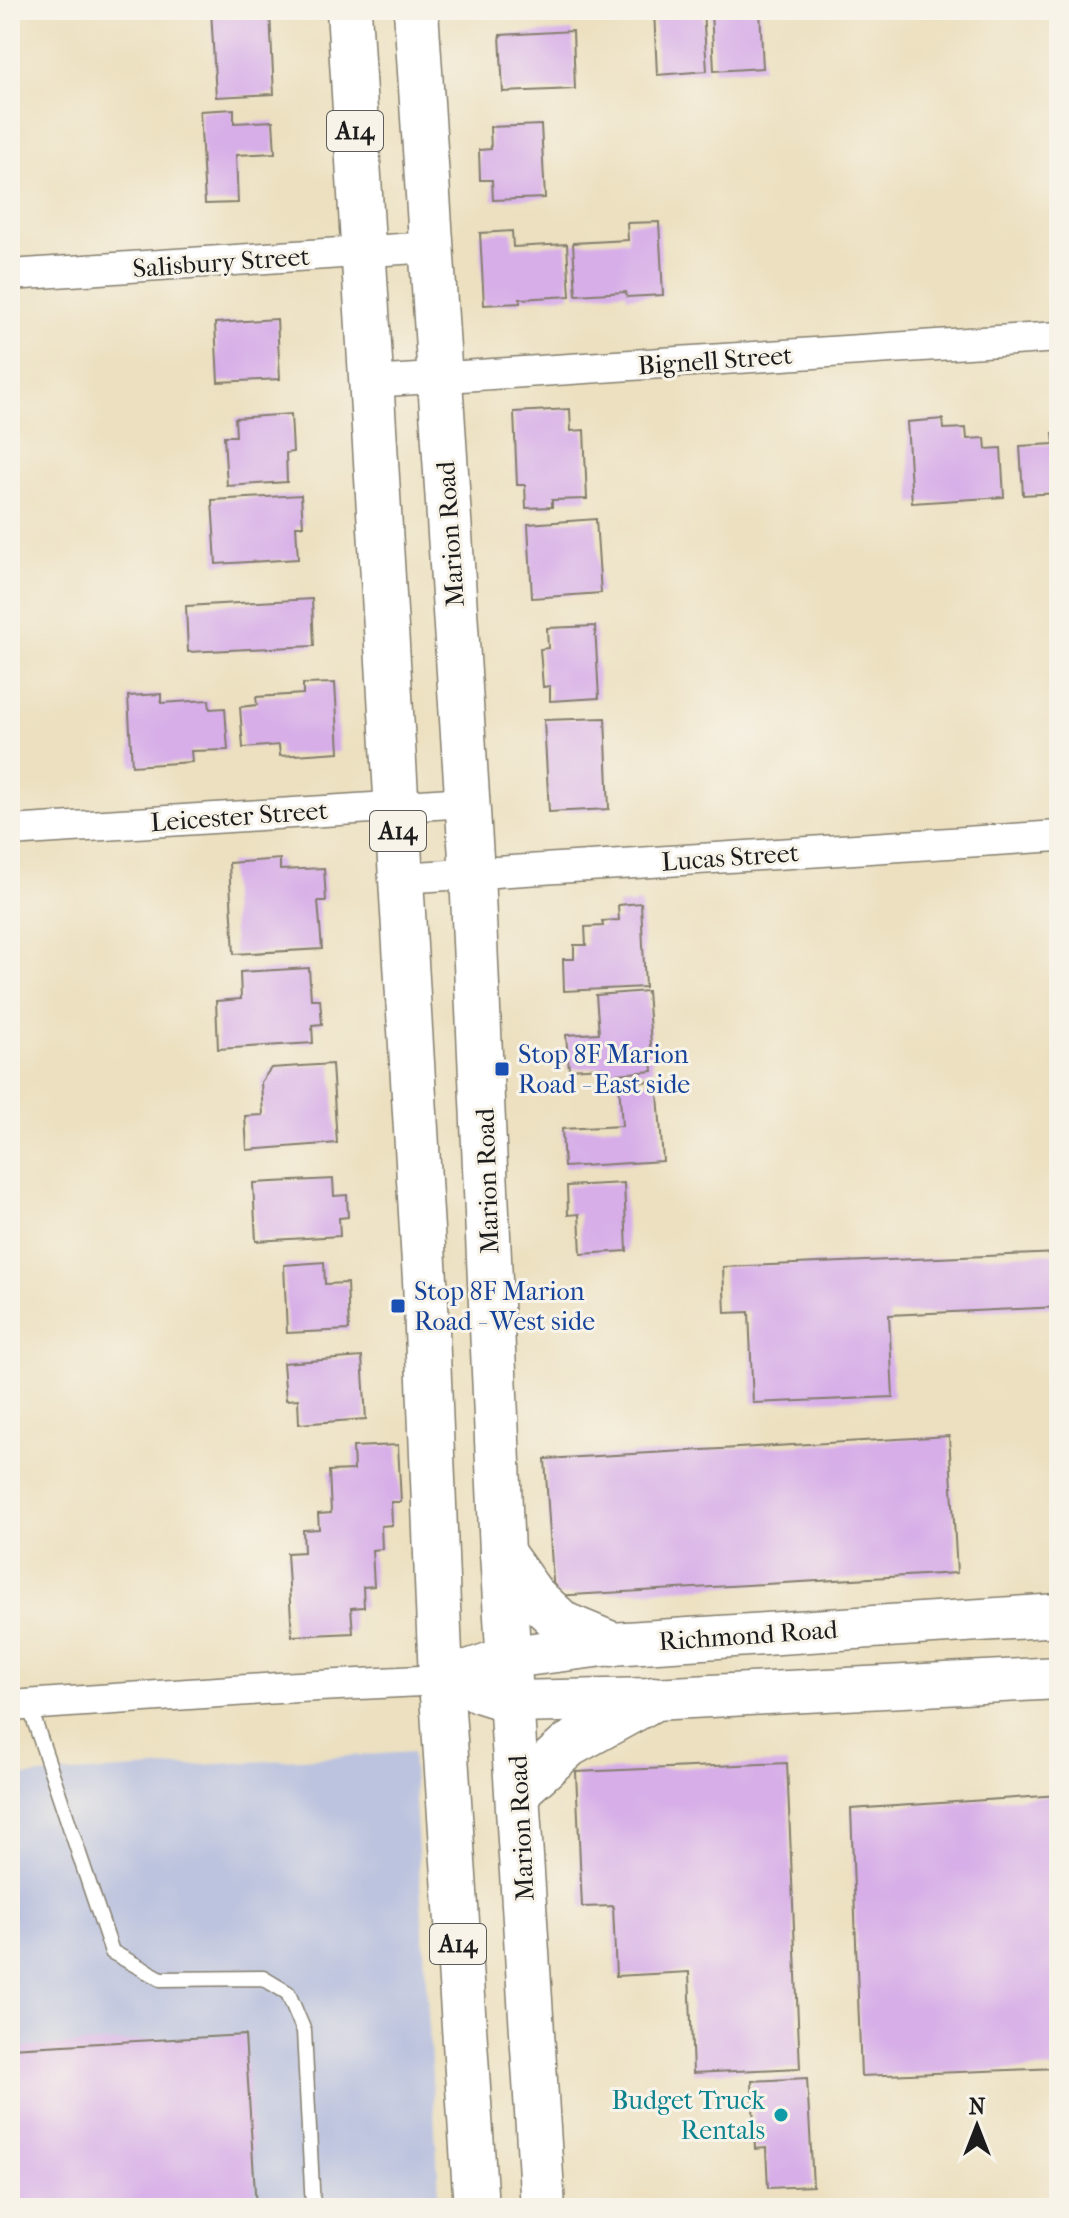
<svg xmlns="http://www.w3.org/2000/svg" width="1069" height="2218" font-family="'IM FELL French Canon',serif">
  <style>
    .industrial { fill: #bcc3de }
    .building { fill: #d7aee8 }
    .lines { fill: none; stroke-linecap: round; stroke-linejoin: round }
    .lane-casing { stroke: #847e6e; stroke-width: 17 }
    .street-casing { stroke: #847e6e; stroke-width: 33 }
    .secondary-casing { stroke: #847e6e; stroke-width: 45 }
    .primary-casing { stroke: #847e6e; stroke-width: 47 }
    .lane { stroke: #fff; stroke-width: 14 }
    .street { stroke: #fff; stroke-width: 30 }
    .secondary { stroke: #fff; stroke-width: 42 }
    .primary { stroke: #fff; stroke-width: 44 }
    .transit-dot { fill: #1a4fb4; stroke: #f7f3e8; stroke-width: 3 }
    .culture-dot { fill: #0f9aa8; stroke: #f7f3e8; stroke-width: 3 }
    .labels { text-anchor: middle; stroke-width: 6; stroke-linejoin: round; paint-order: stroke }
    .shield { fill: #f7f3e8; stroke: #5e5c59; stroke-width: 2 }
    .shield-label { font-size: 24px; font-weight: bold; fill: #1c1c1c }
    .street-label { font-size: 26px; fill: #1c1c1c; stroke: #f7f3e8 }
    .transit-label { font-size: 26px; fill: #164399; stroke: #f7f3e8; text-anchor: start }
    .culture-label { font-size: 26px; fill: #0d838f; stroke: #f7f3e8; text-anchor: end }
  </style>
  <rect width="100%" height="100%" fill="#f7f3e8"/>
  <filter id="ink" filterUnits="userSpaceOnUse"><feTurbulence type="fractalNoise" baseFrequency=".0125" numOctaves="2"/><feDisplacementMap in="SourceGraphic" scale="16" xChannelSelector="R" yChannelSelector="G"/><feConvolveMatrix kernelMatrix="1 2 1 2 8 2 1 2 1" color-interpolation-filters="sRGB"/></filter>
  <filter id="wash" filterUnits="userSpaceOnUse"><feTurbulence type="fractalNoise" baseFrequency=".006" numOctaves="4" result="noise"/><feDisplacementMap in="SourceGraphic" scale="32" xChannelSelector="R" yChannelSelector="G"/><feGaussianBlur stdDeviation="1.8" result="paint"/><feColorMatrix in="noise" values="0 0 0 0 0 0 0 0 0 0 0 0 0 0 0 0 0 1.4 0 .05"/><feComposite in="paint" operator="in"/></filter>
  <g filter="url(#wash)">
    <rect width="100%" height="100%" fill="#ece0c0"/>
    <!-- industrial -->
    <polygon class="industrial" points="412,1752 440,2208 10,2208 10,1777"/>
    <g id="blocks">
      <!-- building -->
      <g class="building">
        <polygon points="211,10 265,10 265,13 270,13 274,94 216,97"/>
        <polygon points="654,10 703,10 707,71 657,75"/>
        <polygon points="711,10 760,10 763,68 714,71"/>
        <polygon points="573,31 575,89 503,92 500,35"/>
        <polygon points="234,109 234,123 273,121 275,153 236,155 238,203 205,204 200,111"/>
        <polygon points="541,125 545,198 493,200 492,180 480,180 479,150 491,149 490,127"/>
        <polygon points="659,222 663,295 627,297 626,292 576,295 573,243 628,240 627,223"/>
        <polygon points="512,231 513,247 567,244 570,296 520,299 520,303 484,305 480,233"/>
        <polygon points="277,319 280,379 218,382 215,323"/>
        <polygon points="570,409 571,431 584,430 587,499 552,500 552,507 526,508 525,485 517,485 514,412"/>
        <polygon points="291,414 293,452 286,453 287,482 227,486 224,436 236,436 235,418"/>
        <polygon points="943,419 944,429 966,428 967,439 985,438 986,449 1001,448 1004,497 912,503 907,422"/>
        <polygon points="1053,433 1059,433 1059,493 1023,495 1020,446 1054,444"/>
        <polygon points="301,495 303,526 296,526 298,559 216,564 212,500"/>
        <polygon points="596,519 601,593 532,598 528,524"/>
        <polygon points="312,599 314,646 188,652 186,606"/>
        <polygon points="595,626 599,698 550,701 550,686 543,687 540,649 548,648 547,628"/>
        <polygon points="335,683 339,752 280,756 279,745 243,748 240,707 257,705 256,697 303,694 303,684"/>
        <polygon points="161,694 161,703 209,700 210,709 225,708 228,750 191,751 192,762 132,766 128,696"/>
        <polygon points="605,718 609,809 549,812 544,720"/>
        <polygon points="280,859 280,870 324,868 326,901 318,901 322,949 234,954 229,863"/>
        <polygon points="641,903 645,987 564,991 563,959 574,959 574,945 586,945 585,927 603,926 602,921 619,920 618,905"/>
        <polygon points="309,968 311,999 320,999 322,1024 312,1025 313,1043 218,1049 216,1001 241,999 240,972"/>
        <polygon points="647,991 653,1071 603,1075 603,1067 569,1069 566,1035 599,1033 596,995"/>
        <polygon points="332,1064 337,1143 247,1150 245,1116 263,1115 261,1082 271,1068"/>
        <polygon points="657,1081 663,1161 564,1167 562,1129 622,1126 619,1083"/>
        <polygon points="333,1179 334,1196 347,1195 348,1217 339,1218 340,1236 256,1241 253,1183"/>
        <polygon points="624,1183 627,1251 581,1254 579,1214 568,1215 567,1186"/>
        <polygon points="1059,1253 1059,1307 889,1315 893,1397 753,1403 749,1312 725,1313 723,1267"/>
        <polygon points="324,1262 325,1284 347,1283 349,1330 287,1333 284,1265"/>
        <polygon points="362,1357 366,1419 299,1424 298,1399 286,1400 283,1363"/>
        <polygon points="949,1436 957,1573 554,1596 545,1459"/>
        <polygon points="398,1445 401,1502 391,1502 392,1525 381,1526 382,1549 372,1550 374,1586 363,1587 364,1607 351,1608 353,1633 292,1636 287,1553 304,1552 303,1530 319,1529 318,1514 331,1513 329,1471 354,1470 353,1447"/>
        <polygon points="787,1763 800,2068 693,2073 689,1972 616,1976 613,1906 582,1907 576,1772"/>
        <polygon points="1059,1795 1059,2068 861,2076 851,1809"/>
        <polygon points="245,2035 256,2208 10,2208 10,2048"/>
        <polygon points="807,2078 813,2186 768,2188 766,2148 755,2149 752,2081"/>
      </g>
    </g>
  </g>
  <g filter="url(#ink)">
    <use href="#blocks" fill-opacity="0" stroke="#847e6e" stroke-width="2"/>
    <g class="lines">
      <defs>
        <polyline id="lane" points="29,1705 112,1952 161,1979 263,1978 288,1993 304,2031 313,2208"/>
        <g id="street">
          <polyline points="10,275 431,247"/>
          <polyline points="371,382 1059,337"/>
          <polyline points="10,831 467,802"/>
          <polyline points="401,878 1059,836"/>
          <polyline points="10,1706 278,1688 441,1680"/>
        </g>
        <g id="secondary">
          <polyline points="441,1680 510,1657 611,1644 1059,1615"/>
          <polyline points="478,1691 513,1702 653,1699 1059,1678"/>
        </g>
        <g id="primary">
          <polyline points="349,10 425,1280 441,1680 476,2208"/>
          <polyline points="416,10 472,873 502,1553 543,2208"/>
          <polyline points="502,1553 532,1595 563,1624 611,1644"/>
          <polyline points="519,1790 569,1745 653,1699"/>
        </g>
      </defs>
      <!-- lane casing -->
      <use href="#lane" class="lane-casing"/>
      <!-- street casing -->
      <use href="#street" class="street-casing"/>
      <!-- secondary casing -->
      <use href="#secondary" class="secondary-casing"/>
      <!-- primary casing -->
      <use href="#primary" class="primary-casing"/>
      <!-- lane -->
      <use href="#lane" class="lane"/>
      <!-- street -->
      <use href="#street" class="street"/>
      <!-- secondary -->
      <use href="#secondary" class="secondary"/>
      <!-- primary -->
      <use href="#primary" class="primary"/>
    </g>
  </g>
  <!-- markers -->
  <g class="transit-dot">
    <rect x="494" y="1061" width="16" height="16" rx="4"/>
    <rect x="390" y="1298" width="16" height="16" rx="4"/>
  </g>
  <circle class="culture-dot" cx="781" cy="2115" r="8"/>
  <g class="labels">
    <!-- shield labels -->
    <g class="shield">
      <rect x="327" y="111" width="56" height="40" rx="6"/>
      <rect x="370" y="811" width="56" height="40" rx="6"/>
      <rect x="430" y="1924" width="56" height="40" rx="6"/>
    </g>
    <g class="shield-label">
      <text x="355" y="139">A14</text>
      <text x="398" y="839">A14</text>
      <text x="458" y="1952">A14</text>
    </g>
    <!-- street labels -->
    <g class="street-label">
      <text transform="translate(221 262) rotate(-4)" y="9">Salisbury Street</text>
      <text transform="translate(715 360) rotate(-4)" y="9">Bignell Street</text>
      <text transform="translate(450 534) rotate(-94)" y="9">Marion Road</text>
      <text transform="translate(239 816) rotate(-4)" y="9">Leicester Street</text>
      <text transform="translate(730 857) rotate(-4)" y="9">Lucas Street</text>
      <text transform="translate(487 1181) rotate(-92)" y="9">Marion Road</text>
      <text transform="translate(748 1635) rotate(-4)" y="9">Richmond Road</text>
      <text transform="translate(521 1828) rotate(-93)" y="9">Marion Road</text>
    </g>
    <!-- transit labels -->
    <g class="transit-label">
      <text x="518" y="1063">Stop 8F Marion<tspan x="518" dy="30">Road - East side</tspan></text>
      <text x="414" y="1300">Stop 8F Marion<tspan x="414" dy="30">Road - West side</tspan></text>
    </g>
    <!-- culture labels -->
    <g class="culture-label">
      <text x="765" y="2109">Budget Truck<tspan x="765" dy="30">Rentals</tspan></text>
    </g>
  </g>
  <!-- margin -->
  <rect width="1069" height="2218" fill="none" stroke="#f7f3e8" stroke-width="40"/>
  <!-- north arrow -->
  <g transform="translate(977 2126)" stroke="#f7f3e8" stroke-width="6" paint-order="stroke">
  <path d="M0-6L14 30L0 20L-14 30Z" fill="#1c1c1c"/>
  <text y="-12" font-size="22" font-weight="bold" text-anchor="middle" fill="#1c1c1c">N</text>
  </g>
</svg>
